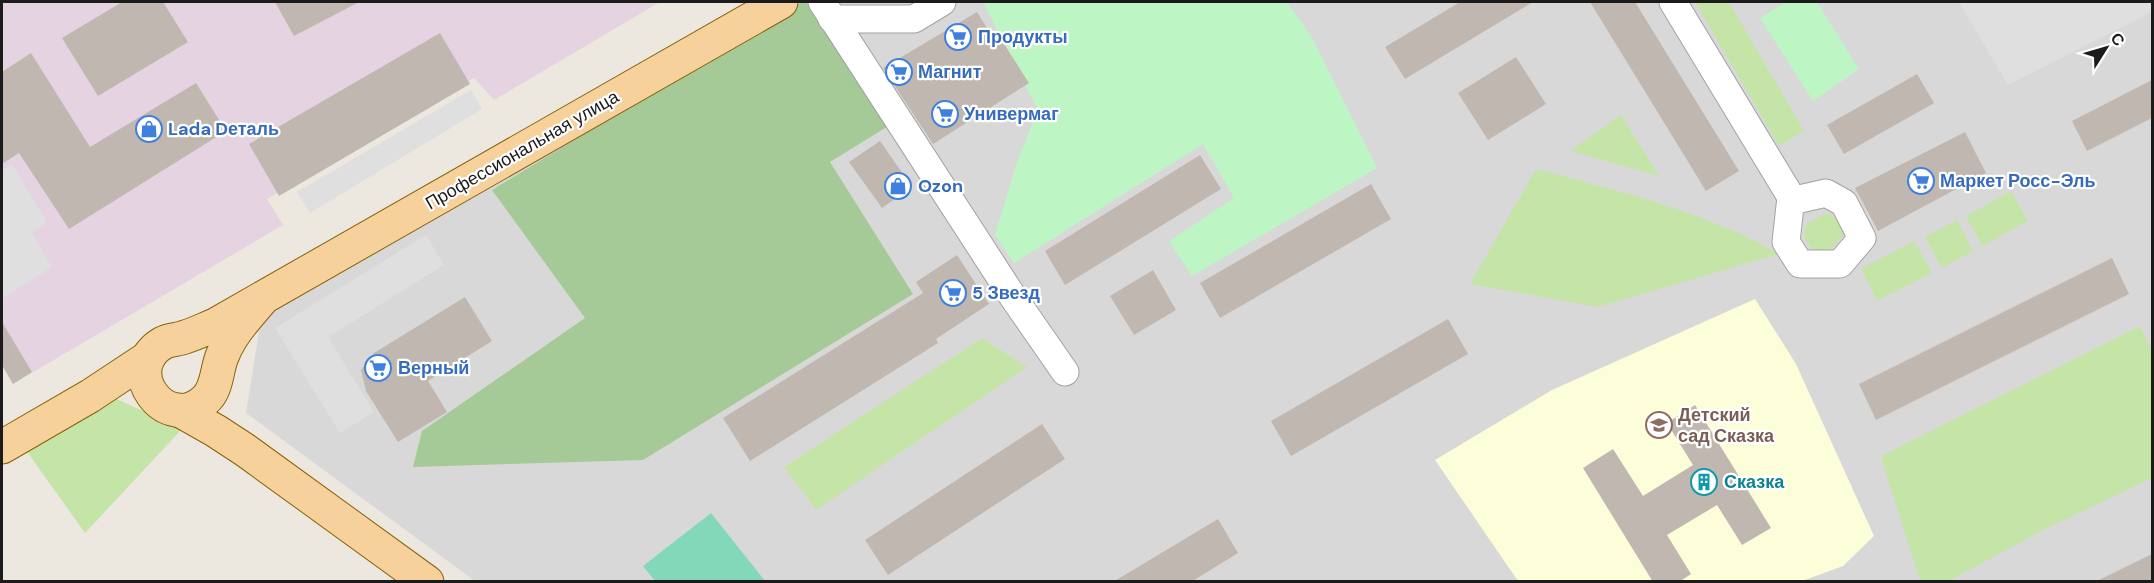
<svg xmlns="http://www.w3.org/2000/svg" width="2154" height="583" font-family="'DM Sans',sans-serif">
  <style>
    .residential { fill: #d9d8d8 }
    .industrial { fill: #e5d3e1 }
    .education { fill: #fcfdd9 }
    .grass { fill: #c4e4a8 }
    .forest { fill: #a5c997 }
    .park { fill: #bef5c4 }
    .pitch { fill: #82d8b9 }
    .parking { fill: #dfdfdf }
    .building { fill: #c0b8b0 }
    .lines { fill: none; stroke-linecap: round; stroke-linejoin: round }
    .minor-casing { stroke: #a2a2a2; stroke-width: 29 }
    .major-casing { stroke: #896208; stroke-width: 35 }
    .minor { stroke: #fff; stroke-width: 27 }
    .major { stroke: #f6d19b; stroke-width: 33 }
    .labels { text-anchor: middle; stroke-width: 4.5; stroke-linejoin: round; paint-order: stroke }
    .shop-label { font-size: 18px; font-weight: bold; fill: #366cbe; stroke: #fff; text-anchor: start }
    .street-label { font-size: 18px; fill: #1b1b1b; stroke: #fff }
    .education-label { font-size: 18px; font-weight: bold; fill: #785e54; stroke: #fff; text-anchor: start }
    .culture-label { font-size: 18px; font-weight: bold; fill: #0d838f; stroke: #fff; text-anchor: start }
  </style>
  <rect width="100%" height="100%" fill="#ece8e0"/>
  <!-- residential -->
  <polygon class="residential" points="787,2 2152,2 2152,581 475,581 246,413 261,319 523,156"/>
  <!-- industrial -->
  <polygon class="industrial" points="2,2 660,2 494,100 474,78 267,199 283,225 13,384 2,365"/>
  <!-- education -->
  <polygon class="education" points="1755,299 1796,364 1874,536 1843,566 1802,581 1518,581 1435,460 1552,390"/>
  <!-- grass -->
  <g class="grass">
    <polygon points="1695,2 1729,2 1804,131 1779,146"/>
    <polygon points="1621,115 1659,176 1570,151"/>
    <path d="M1536,169C1618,191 1705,211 1779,254L1598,307L1470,284Z"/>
    <polygon points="2011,191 2028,221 1982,246 1966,216"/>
    <polygon points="1827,213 1840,221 1845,233 1827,253 1812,249 1804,238 1806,224"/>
    <polygon points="1957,220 1973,251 1942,268 1925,237"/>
    <polygon points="1914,241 1932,273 1877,301 1861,269"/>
    <polygon points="2140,326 2152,351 2152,478 2045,529 1949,581 1920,581 1881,457 1883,455"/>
    <polygon points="982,338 1027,367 816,510 784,467"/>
    <polygon points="117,399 182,429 85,533 23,446"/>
  </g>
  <!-- forest -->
  <polygon class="forest" points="802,2 807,2 890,125 830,162 913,294 643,460 413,467 422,431 585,318 492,190"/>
  <!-- park -->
  <g class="park">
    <polygon points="983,2 1287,2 1312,38 1377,168 1192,276 1169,241 1234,198 1203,144 1014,263 995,235 1018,159 1038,110"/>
    <polygon points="1786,2 1817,2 1859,69 1813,101 1760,18"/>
  </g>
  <!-- pitch -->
  <polygon class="pitch" points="711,513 765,581 655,581 643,566"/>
  <!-- parking -->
  <g class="parking">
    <polygon points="1959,2 2152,2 2152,12 2008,85"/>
    <polygon points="471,90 482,109 310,213 297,192"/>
    <polygon points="12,164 47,222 32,233 52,267 2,299 2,171"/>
    <polygon points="426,235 444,265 328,337 374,412 340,433 275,328"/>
  </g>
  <!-- building -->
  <g class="building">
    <polygon points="122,2 163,2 188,42 98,96 62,38"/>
    <polygon points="275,2 359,2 294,36"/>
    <polygon points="1460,2 1533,2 1405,79 1385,47"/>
    <polygon points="1590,2 1635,2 1739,171 1706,191"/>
    <polygon points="977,12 994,39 999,36 1029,83 933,144 883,68"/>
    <polygon points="440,33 470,84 279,196 249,144"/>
    <polygon points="31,53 90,147 196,83 226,131 69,229 19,153 2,164 2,72"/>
    <polygon points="1516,57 1546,104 1488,140 1458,93"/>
    <polygon points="1917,74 1934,103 1844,154 1827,125"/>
    <polygon points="2152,80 2152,118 2087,151 2072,121"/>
    <polygon points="1965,132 1986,173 1878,231 1855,188"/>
    <polygon points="880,141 912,187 882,208 849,162"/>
    <polygon points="1200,155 1221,189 1065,285 1045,251"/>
    <polygon points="1371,184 1391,219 1220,318 1200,283"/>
    <polygon points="957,255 989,304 936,339 938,343 750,461 723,418 923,293 916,282"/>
    <polygon points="2112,258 2129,294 1876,420 1859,384"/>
    <polygon points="1153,270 1176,310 1134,335 1110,296"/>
    <polygon points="465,297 492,341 428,381 447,412 398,442 366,391 361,370 374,353"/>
    <polygon points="1448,319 1468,354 1291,456 1271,421"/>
    <polygon points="2,322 32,372 13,384 2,365"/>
    <polygon points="1695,405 1771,528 1742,545 1717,505 1667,535 1691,574 1679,582 1653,582 1583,468 1613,449 1643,496 1693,465 1667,423"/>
    <polygon points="1042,424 1065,459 888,575 865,540"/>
    <polygon points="1218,519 1238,553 1191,582 1113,582"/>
    <polygon points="2152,554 2152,582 2095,582"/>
  </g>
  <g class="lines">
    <defs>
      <g id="minor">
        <polyline points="822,2 1013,297 1065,372"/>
        <polyline points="1673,2 1791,197 1786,242 1800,264 1840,264 1862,238 1844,203 1826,193 1791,201"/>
        <polyline points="832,19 914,19 942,2"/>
      </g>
      <g id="major">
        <path d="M263,298C248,316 232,332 223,354C216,369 218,389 205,400C166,436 118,369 163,343C170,339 178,340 185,337C195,334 205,329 215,325L781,2"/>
        <polyline points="179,410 216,431 245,450 427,582"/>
        <polyline points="2,447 90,396 149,357"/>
      </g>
    </defs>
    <!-- minor casing -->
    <use href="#minor" class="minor-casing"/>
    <!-- major casing -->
    <use href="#major" class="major-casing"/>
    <!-- minor -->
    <use href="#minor" class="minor"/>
    <!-- major -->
    <use href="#major" class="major"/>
  </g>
  <!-- icons -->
  <defs>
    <symbol id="supermarket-ring" viewBox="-11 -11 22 22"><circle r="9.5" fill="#fff" stroke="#3f7fe0" stroke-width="1.5"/><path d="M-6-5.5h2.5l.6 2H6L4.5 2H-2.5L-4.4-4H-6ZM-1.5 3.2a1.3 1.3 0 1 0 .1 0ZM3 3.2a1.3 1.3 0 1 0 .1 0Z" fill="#3f7fe0"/></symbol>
    <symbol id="shop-ring" viewBox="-11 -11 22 22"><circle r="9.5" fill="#fff" stroke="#3f7fe0" stroke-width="1.5"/><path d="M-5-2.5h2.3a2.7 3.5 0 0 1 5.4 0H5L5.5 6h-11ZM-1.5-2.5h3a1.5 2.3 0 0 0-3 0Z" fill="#3f7fe0"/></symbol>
    <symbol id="school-ring" viewBox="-11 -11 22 22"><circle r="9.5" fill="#fff" stroke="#8d6e63" stroke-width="1.5"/><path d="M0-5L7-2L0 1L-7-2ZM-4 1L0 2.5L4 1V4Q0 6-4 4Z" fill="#8d6e63"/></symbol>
    <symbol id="building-ring" viewBox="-11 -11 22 22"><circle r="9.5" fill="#fff" stroke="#0f9aa8" stroke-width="1.5"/><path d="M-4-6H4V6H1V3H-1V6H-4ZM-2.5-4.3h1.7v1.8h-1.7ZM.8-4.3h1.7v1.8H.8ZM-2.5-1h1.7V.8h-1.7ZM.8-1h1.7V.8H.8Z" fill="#0f9aa8"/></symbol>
  </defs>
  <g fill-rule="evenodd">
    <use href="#supermarket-ring" x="943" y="22" width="30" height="30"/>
    <use href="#supermarket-ring" x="884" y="57" width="30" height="30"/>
    <use href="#supermarket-ring" x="930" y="99" width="30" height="30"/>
    <use href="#shop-ring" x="134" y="114" width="30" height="30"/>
    <use href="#supermarket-ring" x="1906" y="166" width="30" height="30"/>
    <use href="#shop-ring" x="883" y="171" width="30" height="30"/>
    <use href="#supermarket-ring" x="938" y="278" width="30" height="30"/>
    <use href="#supermarket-ring" x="363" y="353" width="30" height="30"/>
    <use href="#school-ring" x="1644" y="410" width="30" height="30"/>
    <use href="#building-ring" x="1689" y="467" width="30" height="30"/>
  </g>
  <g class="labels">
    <!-- shop labels -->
    <g class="shop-label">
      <text x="978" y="43">Продукты</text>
      <text x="918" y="78">Магнит</text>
      <text x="964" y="120">Универмаг</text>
      <text x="168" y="135">Lada Dеталь</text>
      <text x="1940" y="187">Маркет Росс-Эль</text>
      <text x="918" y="192">Ozon</text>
      <text x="972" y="299">5 Звезд</text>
      <text x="398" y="374">Верный</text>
    </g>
    <!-- street labels -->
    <g class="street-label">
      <text transform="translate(522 150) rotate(-30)" y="6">Профессиональная улица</text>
    </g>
    <!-- education labels -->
    <g class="education-label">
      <text x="1678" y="421">Детский<tspan x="1678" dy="21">сад Сказка</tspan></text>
    </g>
    <!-- culture labels -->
    <g class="culture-label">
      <text x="1724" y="488">Сказка</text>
    </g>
  </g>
  <!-- border -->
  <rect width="2154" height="583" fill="none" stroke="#1b1b1b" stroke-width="6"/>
  <!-- north arrow -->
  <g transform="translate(2106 48) rotate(53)" stroke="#ffffff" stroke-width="4.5" paint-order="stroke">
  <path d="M0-4.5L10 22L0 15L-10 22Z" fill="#1b1b1b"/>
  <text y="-9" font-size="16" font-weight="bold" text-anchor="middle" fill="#1b1b1b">С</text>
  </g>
</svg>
